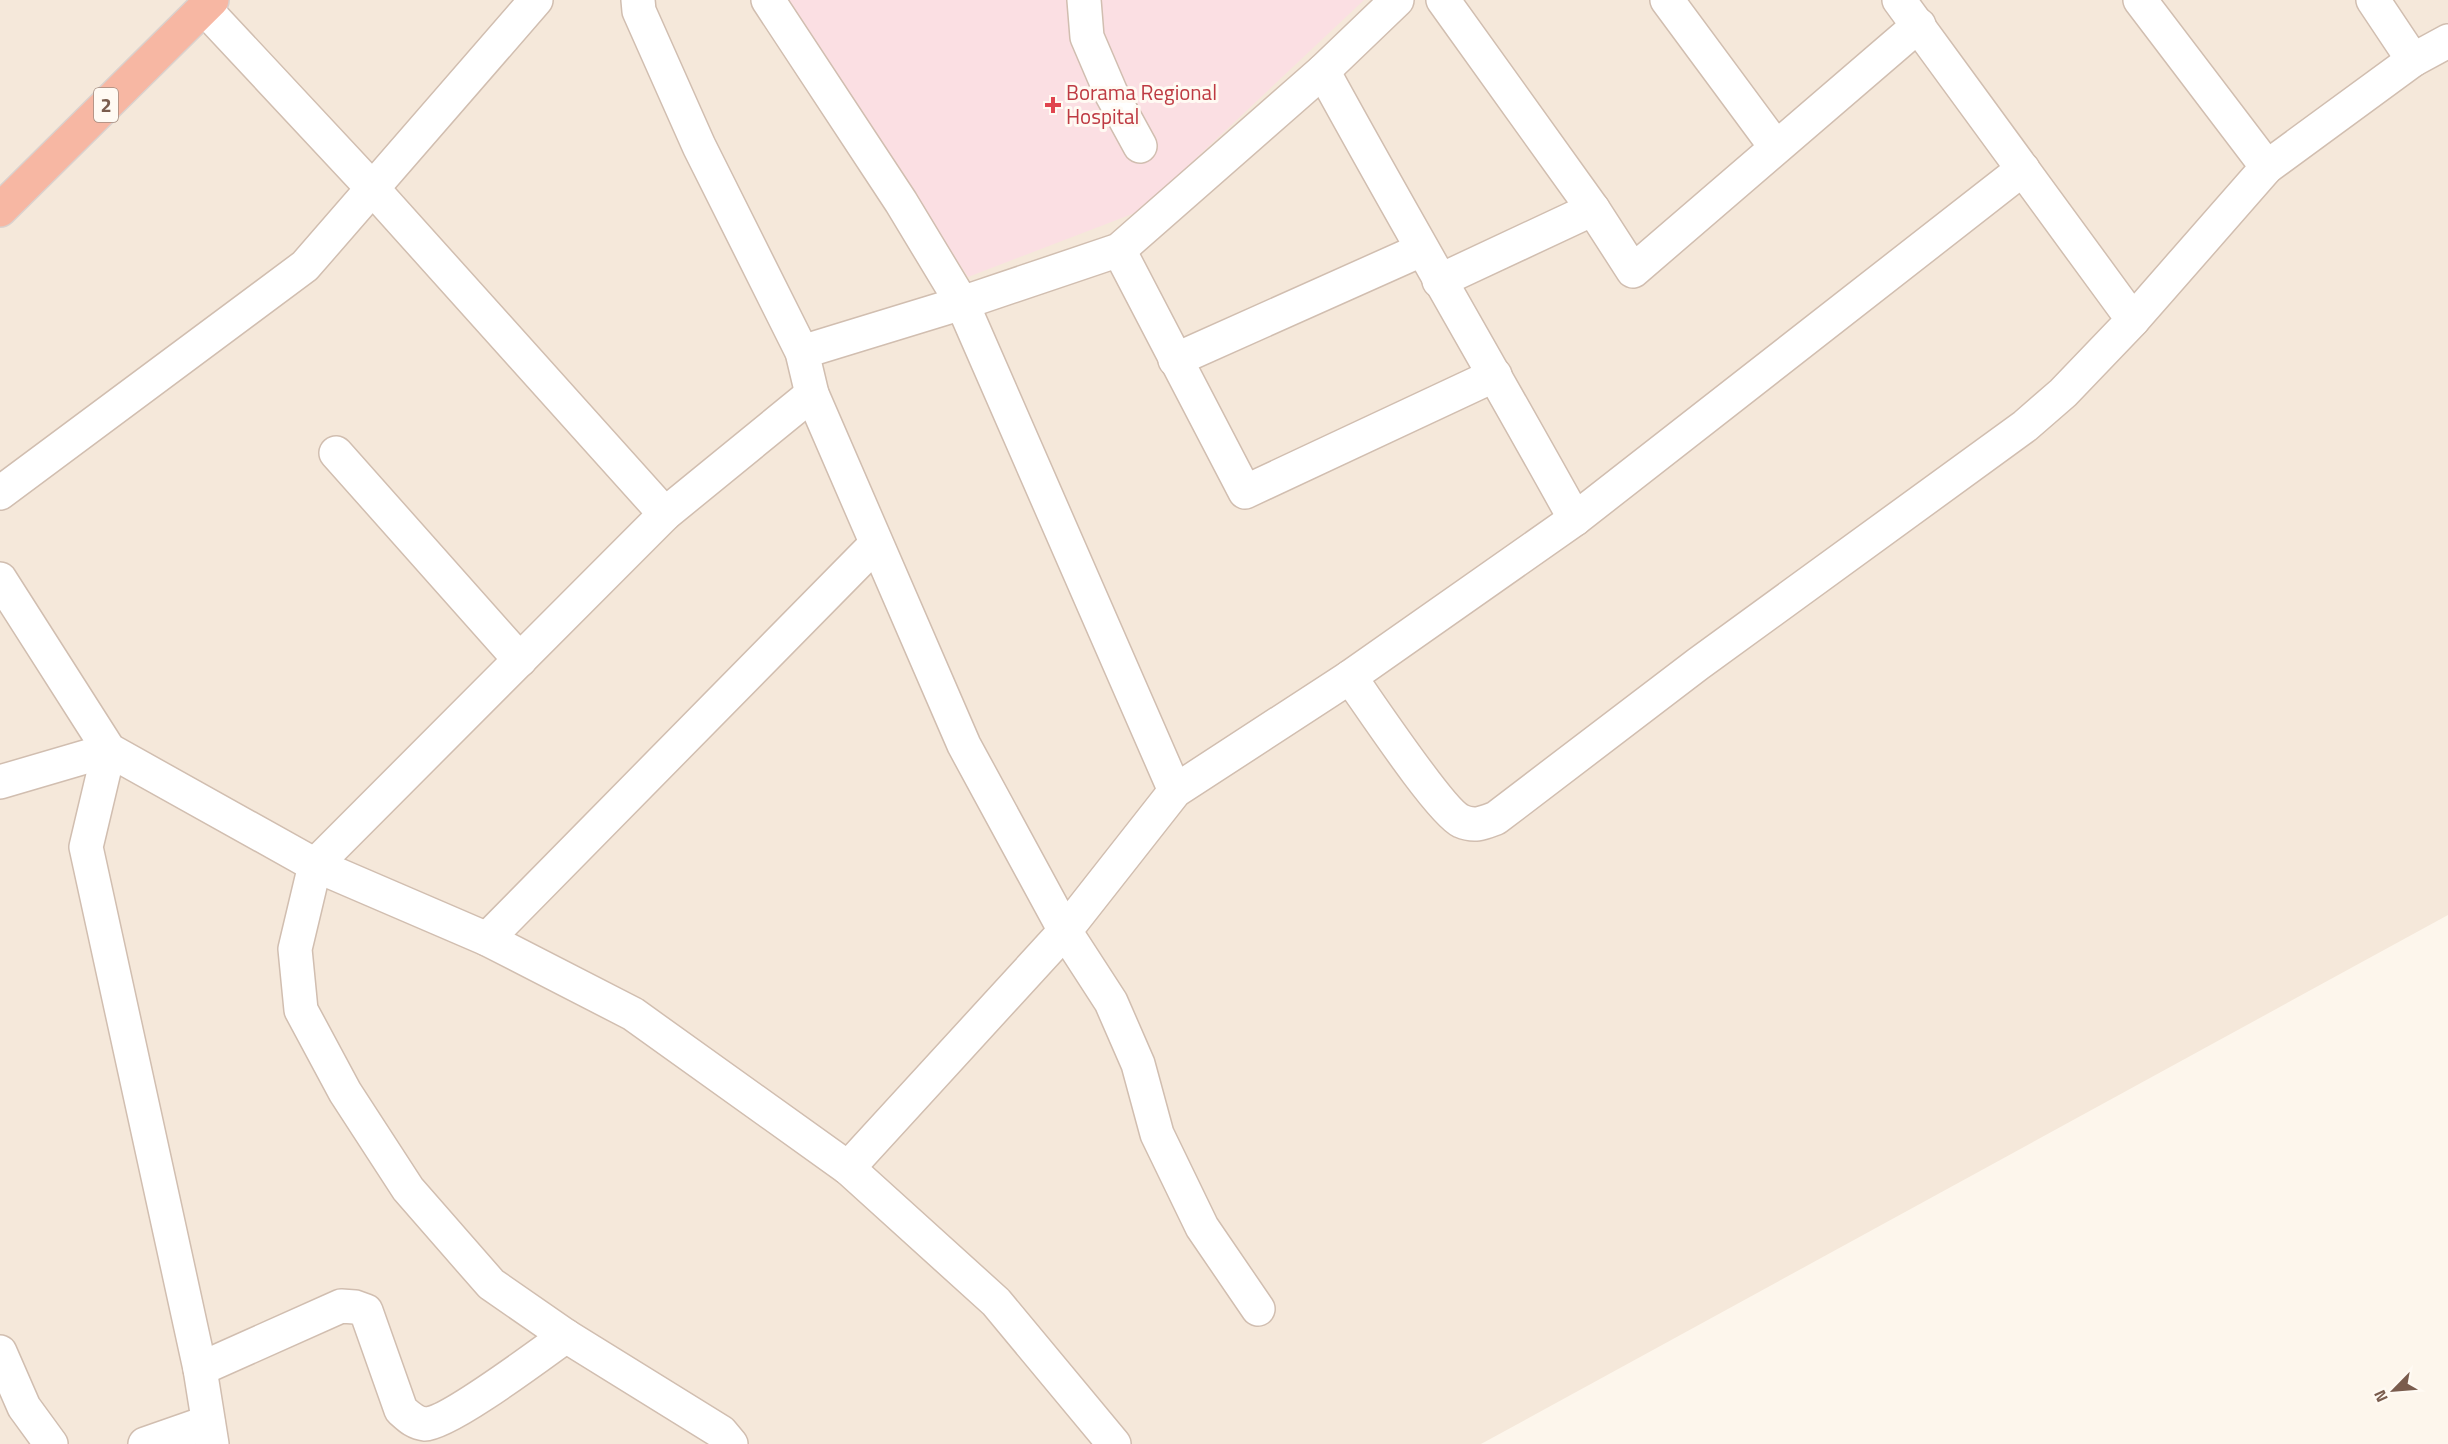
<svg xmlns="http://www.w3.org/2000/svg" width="2448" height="1444" font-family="'Titillium Web',sans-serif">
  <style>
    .residential { fill: #f5e8da }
    .medical { fill: #fbdfe3 }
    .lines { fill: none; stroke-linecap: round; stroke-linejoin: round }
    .minor-casing { stroke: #d1beb0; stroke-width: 36 }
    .highway-casing { stroke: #dad1cd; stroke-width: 36 }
    .minor { stroke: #fff; stroke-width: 33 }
    .highway { stroke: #f7b7a3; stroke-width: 33 }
    .health-dot { fill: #e0444e; stroke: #fffaf3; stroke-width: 2 }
    .labels { text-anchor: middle; stroke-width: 6; stroke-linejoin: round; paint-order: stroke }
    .shield { fill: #fffaf3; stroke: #a28b7f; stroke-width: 1.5 }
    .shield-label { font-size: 20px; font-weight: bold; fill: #7a5c4d }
    .health-label { font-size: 21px; fill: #be3a42; stroke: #fffaf3; text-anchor: start }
  </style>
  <rect width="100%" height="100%" fill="#fdf6ec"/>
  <!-- residential -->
  <polygon class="residential" points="0,0 2448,0 2448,915 1481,1444 0,1444"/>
  <!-- medical -->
  <polygon class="medical" points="784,0 1364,0 1140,211 968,277"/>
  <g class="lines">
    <defs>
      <g id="minor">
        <polyline points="638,0 639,11 699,146 802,352 812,394 964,745 1065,931 848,1168"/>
        <polyline points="768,0 901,202 962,303 1175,791"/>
        <polyline points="1084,0 1087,37 1111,93 1140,146"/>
        <polyline points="1443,0 1593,209 1633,271 1919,25"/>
        <polyline points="1667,0 1775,146"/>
        <polyline points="2140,0 2267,167"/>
        <polyline points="2373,0 2413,60"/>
        <polyline points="204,8 373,189 665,514"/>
        <path d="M1323,71C1405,221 1492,369 1575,519"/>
        <polyline points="1119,250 1245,492 1495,375"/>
        <polyline points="1439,281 1593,209"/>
        <polyline points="2133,320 2267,167 2413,60 2448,41"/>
        <polyline points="802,352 962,303 1119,250 1323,71 1397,0"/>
        <polyline points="1175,360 1421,250"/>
        <polyline points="336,453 520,660"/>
        <polyline points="0,493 305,266 536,0"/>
        <polyline points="0,579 109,750 315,865 487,939 633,1014 848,1168 996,1302 1114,1444"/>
        <path d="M1350,677C1368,702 1440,811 1461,821C1475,827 1483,823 1496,818L1698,664L2025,426L2063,393L2133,320L1899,0"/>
        <polyline points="109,750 86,847 200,1369 212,1444"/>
        <polyline points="0,782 109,750"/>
        <polyline points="487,939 876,544"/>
        <polyline points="1258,1309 1202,1227 1157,1134 1138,1064 1111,1002 1065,931 1175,791 1350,677 1575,519 2023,169"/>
        <polyline points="0,1352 24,1407 51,1444"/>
        <path d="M200,1369L341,1306L355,1307L366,1311L401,1410C408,1416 414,1423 425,1424C448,1424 542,1353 566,1336"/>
        <polyline points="145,1444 208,1422"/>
        <polyline points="731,1444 721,1432 566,1336 491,1284 408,1189 345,1092 301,1010 295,949 315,865 665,514 812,394"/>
      </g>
      <polyline id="highway" points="0,210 212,0"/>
    </defs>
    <!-- minor casing -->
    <use href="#minor" class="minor-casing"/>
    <!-- highway casing -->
    <use href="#highway" class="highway-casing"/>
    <!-- minor -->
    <use href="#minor" class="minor"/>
    <!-- highway -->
    <use href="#highway" class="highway"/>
  </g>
  <!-- markers -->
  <path class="health-dot" d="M1050 96h6v6h6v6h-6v6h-6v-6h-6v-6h6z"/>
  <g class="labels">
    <!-- shield labels -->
    <rect class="shield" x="94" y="88" width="24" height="34" rx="4.5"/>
    <g class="shield-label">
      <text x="106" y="112">2</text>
    </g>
    <!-- health labels -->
    <g class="health-label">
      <text x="1066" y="100">Borama Regional<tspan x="1066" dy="24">Hospital</tspan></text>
    </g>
  </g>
  <!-- north arrow -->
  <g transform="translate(2394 1390) rotate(245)" stroke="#fffaf3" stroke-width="4.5" paint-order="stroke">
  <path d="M0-4.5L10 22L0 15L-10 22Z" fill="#7a5c4d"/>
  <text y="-9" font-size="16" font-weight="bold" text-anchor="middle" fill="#7a5c4d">N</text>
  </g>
</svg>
